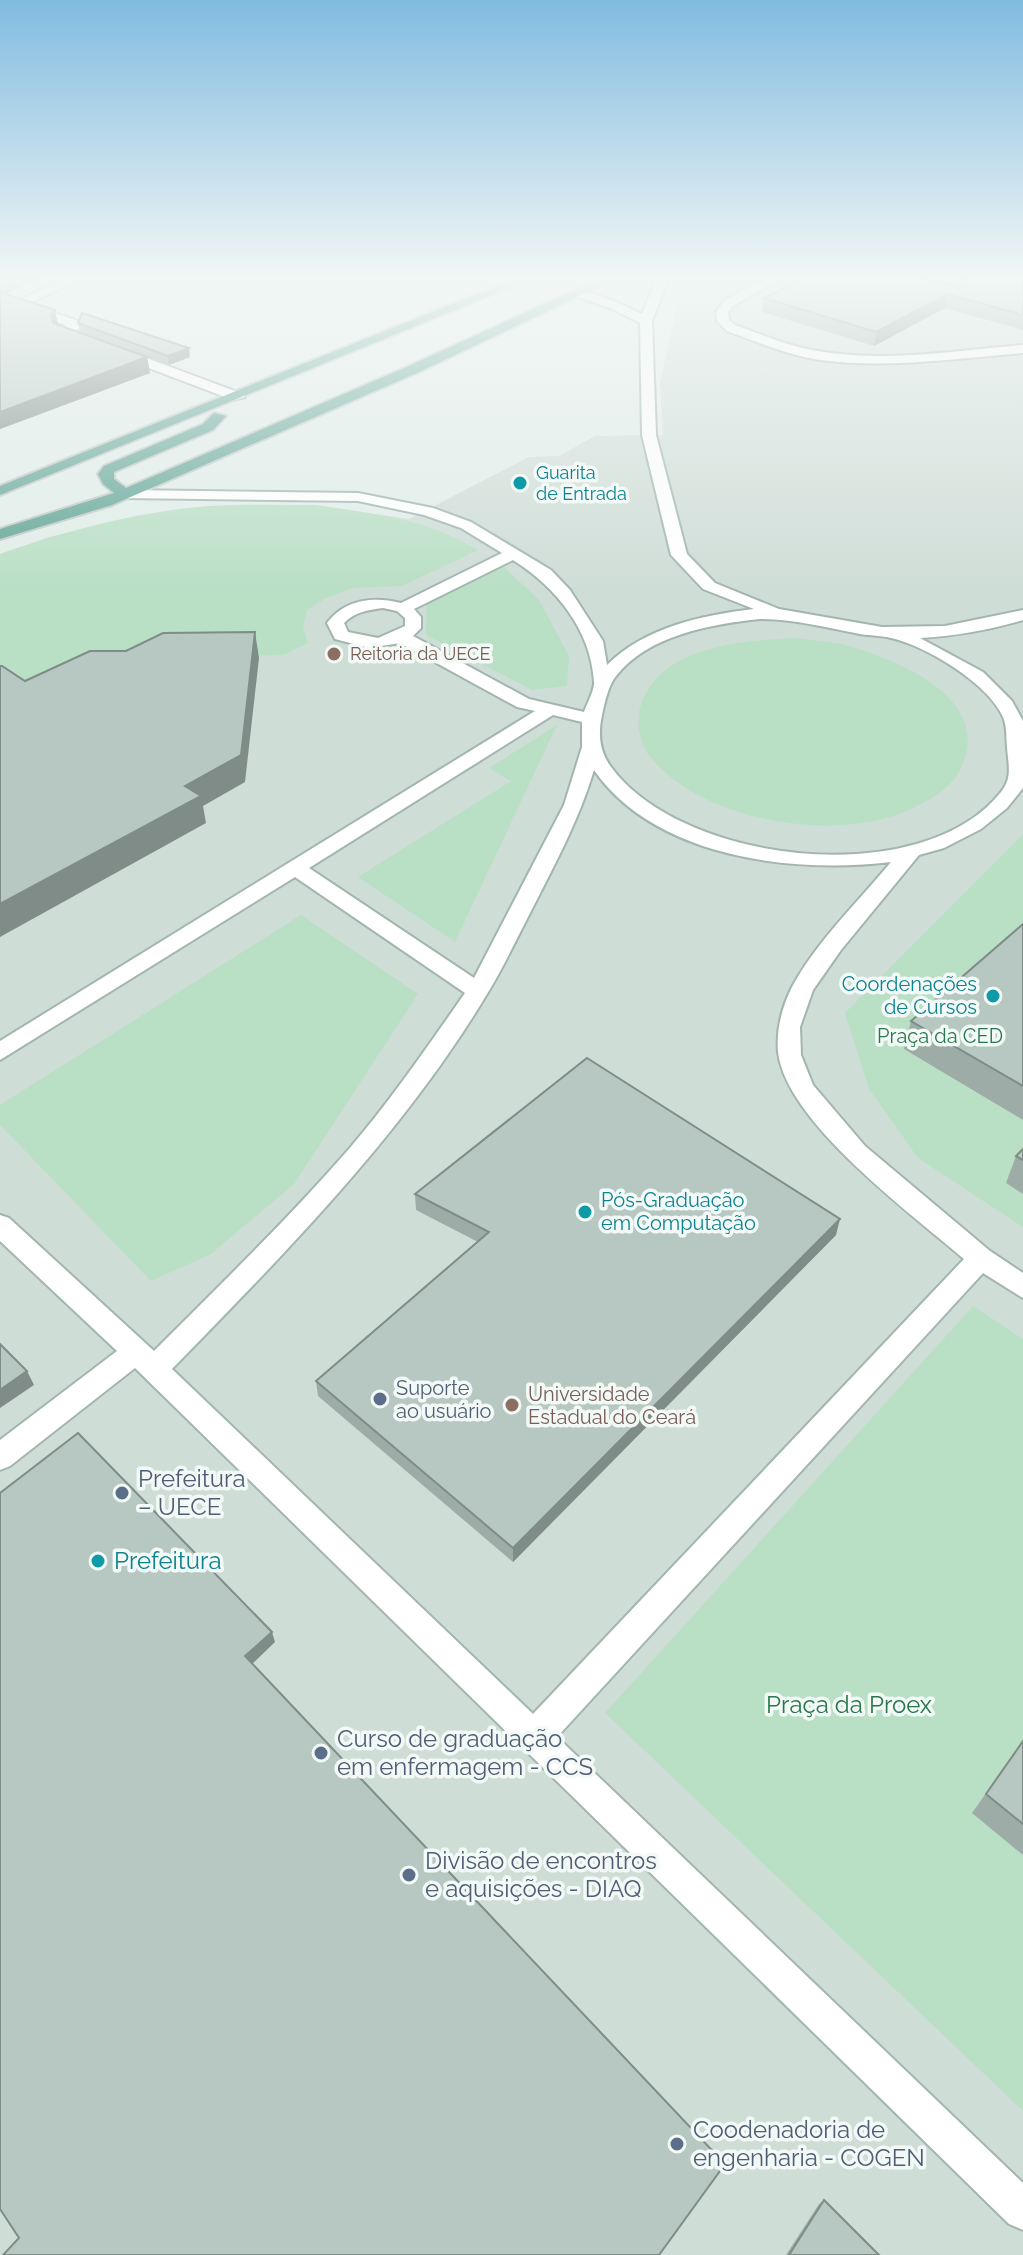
<svg xmlns="http://www.w3.org/2000/svg" width="1023" height="2255" font-family="Raleway,sans-serif">
  <style>
    .built { fill: #cfddd7 }
    .green { fill: #b9dfc5 }
    .lines { fill: none; stroke-linecap: round; stroke-linejoin: round }
    .service-casing { stroke: #a3b5b0; stroke-width: 4 }
    .minor-casing { stroke: #a3b5b0; stroke-width: 4 }
    .primary-casing { stroke: #c1c9c7; stroke-width: 4 }
    .service { fill: #fff; fill-rule: evenodd }
    .minor { fill: #fff; fill-rule: evenodd }
    .primary { fill: #63a597; fill-rule: evenodd }
    .wall { fill: #9daca6 }
    .shaded-wall { fill: #7f8c87 }
    .building { fill: #b6c8c1; stroke: #7f8c87; stroke-width: 2 }
    .culture-dot { fill: #0f9aa8; stroke: #f2f9f6; stroke-width: 3 }
    .education-dot { fill: #8d6e63; stroke: #f2f9f6; stroke-width: 3 }
    .service-dot { fill: #5c6f8a; stroke: #f2f9f6; stroke-width: 3 }
    .labels { text-anchor: middle; stroke-width: 7; stroke-linejoin: round; paint-order: stroke }
    .far-culture-label { font-size: 18px; fill: #0d838f; stroke: #f2f9f6; text-anchor: start }
    .far-education-label { font-size: 18px; fill: #785e54; stroke: #f2f9f6; text-anchor: start }
    .culture-label { font-size: 20px; fill: #0d838f; stroke: #f2f9f6; text-anchor: end }
    .park-label { font-size: 20px; fill: #28784b; stroke: #f2f9f6 }
    .service-label { font-size: 20px; fill: #4e5e75; stroke: #f2f9f6; text-anchor: start }
    .education-label { font-size: 20px; fill: #785e54; stroke: #f2f9f6; text-anchor: start }
    .near-service-label { font-size: 24px; fill: #4e5e75; stroke: #f2f9f6; text-anchor: start }
    .near-culture-label { font-size: 24px; fill: #0d838f; stroke: #f2f9f6; text-anchor: start }
    .near-park-label { font-size: 24px; fill: #28784b; stroke: #f2f9f6 }
  </style>
  <rect width="100%" height="100%" fill="#e1ede8"/>
  <!-- built -->
  <polygon class="built" points="693,275 1023,275 1023,2255 0,2255 0,554 49,537 148,515 209,506 315,505 409,519 529,457 559,456 595,436 663,435 660,382 681,290"/>
  <!-- green -->
  <g class="green">
    <path d="M315,505C375,514 425,518 478,550L402,586L352,588L326,598L307,610L303,627L308,643L284,655L181,657L33,691L0,682V554C66,531 139,511 210,506C244,504 280,505 315,505Z"/>
    <polygon points="502,565 539,600 569,656 567,686 532,690 426,635 427,600"/>
    <path d="M795,638C813,641 832,641 849,646C894,659 981,693 966,754C959,784 936,797 909,810C834,843 705,822 651,758C641,747 637,727 639,713C653,646 740,641 795,638Z"/>
    <polygon points="557,725 455,942 358,877 511,781 489,768"/>
    <polygon points="1023,834 1023,1227 918,1158 869,1089 845,1013"/>
    <polygon points="301,915 418,994 294,1184 211,1254 151,1281 0,1125 0,1105"/>
    <polygon points="973,1306 1023,1339 1023,2111 605,1713"/>
  </g>
  <g class="lines">
    <defs>
      <g id="service">
        <path d="M658,275H670L652,321L656,435L687,554L715,583L779,609L882,627L945,626L1023,610V620C989,630 955,636 920,638L983,672L1012,701L1023,721V788L1007,808L981,829L944,848L919,855L841,950L813,990L800,1027L801,1055L813,1085L865,1146L990,1251L1023,1273V1298L983,1273L557,1737L1023,2183V2230L1009,2224L135,1368L10,1466L0,1470V1440L117,1351L0,1241V1215L9,1218L154,1351C220,1285 287,1220 349,1149C391,1100 428,1046 465,993L295,877L0,1060V1041L535,711L517,707L400,643L369,648L335,639L327,623C345,599 374,596 401,603L502,553L461,528L424,515L358,501L124,498L117,494L124,490L358,493L433,508L471,522L551,570L570,590L603,641L607,665C645,627 703,615 754,609L703,589L671,555L642,435L640,323L610,308L572,295C586,286 627,307 642,314ZM513,560C556,587 591,630 594,682C595,689 587,704 584,712L529,699L413,636L421,628V617L414,609ZM383,608L397,611L405,618V626L378,638L348,632L344,623C355,612 367,610 383,608ZM760,619C793,619 823,627 855,633C867,636 880,635 891,638C926,646 988,683 1003,717C1007,726 1006,736 1007,747C1008,764 1013,777 1001,792C922,892 682,864 611,767C599,751 598,734 602,715C605,702 608,686 616,676C648,635 712,624 760,619ZM553,715L582,722V747L564,805L474,978L309,868ZM594,770C655,858 794,874 891,862C858,902 817,941 792,987C782,1007 776,1030 778,1052C786,1122 912,1214 964,1259L533,1714L172,1369C286,1252 403,1134 487,994C503,968 516,940 530,913C554,866 579,820 594,770Z"/>
        <path d="M771,275H786L733,306L728,312L729,320L735,325C763,335 790,347 818,351C885,363 956,350 1023,345V353C957,358 887,369 820,360C788,355 757,342 727,331L717,321L716,312L725,300Z"/>
        <polygon points="0,294 81,322 81,328 72,332 88,339 82,343 57,335 57,329 66,325 0,302"/>
        <polygon points="117,347 243,394 245,397 233,400 112,354 111,351"/>
      </g>
      <g id="minor">
        <polygon points="73,275 89,275 21,307 11,304"/>
        <polygon points="469,275 489,275 518,285 512,289"/>
      </g>
      <g id="primary">
        <polygon points="524,275 541,275 0,495 0,486"/>
        <polygon points="607,275 623,275 419,372 112,505 0,539 0,529 114,493 103,484 98,474 104,466 203,424 214,413 226,416 213,430 114,472 114,479 126,488 409,366"/>
      </g>
    </defs>
    <!-- service casing -->
    <use href="#service" class="service-casing"/>
    <!-- minor casing -->
    <use href="#minor" class="minor-casing"/>
    <!-- primary casing -->
    <use href="#primary" class="primary-casing"/>
    <!-- service -->
    <use href="#service" class="service"/>
    <!-- minor -->
    <use href="#minor" class="minor"/>
    <!-- primary -->
    <use href="#primary" class="primary"/>
  </g>
  <!-- wall -->
  <g class="wall">
    <polygon points="0,275 42,275 43,278 7,293 0,292 58,325 147,357 80,332 78,323 190,357 169,365 147,357 150,373 0,429"/>
    <polygon points="812,275 1023,275 1023,330 945,308 874,346 762,312 764,298"/>
    <polygon points="1023,924 1023,1120 904,1049 911,1021"/>
    <polygon points="1023,1149 1023,1194 1006,1183 1016,1156"/>
    <polygon points="415,1194 836,1235 513,1562 318,1396 316,1381 478,1242 416,1210"/>
    <polygon points="1023,1741 1023,1855 972,1813"/>
    <polygon points="824,2200 879,2255 786,2255 819,2204"/>
  </g>
  <!-- shaded-wall -->
  <g class="shaded-wall">
    <polygon points="12,275 42,275 43,278 7,293 3,278"/>
    <polygon points="948,294 945,308 874,346 876,332"/>
    <polygon points="55,310 58,325 54,329 51,314"/>
    <polygon points="189,348 190,357 169,365 168,356"/>
    <polygon points="147,357 150,373 0,429 0,412"/>
    <polygon points="255,632 259,658 245,782 203,806 206,823 0,937 0,904 185,786"/>
    <polygon points="840,1219 836,1235 513,1562 513,1548"/>
    <polygon points="27,1371 34,1385 0,1408 0,1390"/>
    <polygon points="272,1632 275,1642 249,1667 245,1656"/>
  </g>
  <!-- building -->
  <g class="building">
    <polygon points="0,275 12,275 3,278 0,277"/>
    <polygon points="812,275 913,275 958,288 968,282 966,278 955,275 1023,275 1023,315 948,294 876,332 764,298"/>
    <polygon points="0,292 55,310 51,314 53,323 147,357 0,412"/>
    <polygon points="82,313 189,348 168,356 78,323"/>
    <polygon points="255,632 241,755 185,786 201,796 0,904 0,666 2,666 25,681 90,651 126,651 163,633"/>
    <polygon points="1023,924 1023,1086 911,1021"/>
    <polygon points="587,1058 840,1219 513,1548 316,1381 489,1232 415,1194"/>
    <polygon points="1023,1149 1023,1160 1016,1156"/>
    <polygon points="0,1344 27,1371 0,1390"/>
    <polygon points="78,1433 272,1632 245,1656 725,2164 659,2255 3,2255 19,2238 0,2209 0,1493"/>
    <polygon points="1023,1741 1023,1824 986,1794"/>
    <polygon points="824,2200 879,2255 789,2255"/>
  </g>
  <!-- sky -->
  <linearGradient id="sky" x2="0" y2="1"><stop stop-color="#81bbe0"/><stop offset="0.47" stop-color="#f2f7f5"/><stop offset="1" stop-color="#f2f7f5" stop-opacity="0"/></linearGradient>
  <rect width="1023" height="591" fill="url(#sky)"/>
  <!-- markers -->
  <g class="culture-dot">
    <circle cx="520" cy="483" r="8"/>
    <circle cx="993" cy="996" r="8"/>
    <circle cx="585" cy="1212" r="8"/>
    <circle cx="98" cy="1561" r="8"/>
  </g>
  <g class="education-dot">
    <circle cx="334" cy="654" r="8"/>
    <circle cx="512" cy="1405" r="8"/>
  </g>
  <g class="service-dot">
    <circle cx="380" cy="1399" r="8"/>
    <circle cx="122" cy="1493" r="8"/>
    <circle cx="321" cy="1753" r="8"/>
    <circle cx="409" cy="1875" r="8"/>
    <circle cx="677" cy="2144" r="8"/>
  </g>
  <g class="labels">
    <!-- far-culture labels -->
    <g class="far-culture-label">
      <text x="536" y="479">Guarita<tspan x="536" dy="21">de Entrada</tspan></text>
    </g>
    <!-- far-education labels -->
    <g class="far-education-label">
      <text x="350" y="660">Reitoria da UECE</text>
    </g>
    <!-- culture labels -->
    <g class="culture-label">
      <text x="977" y="991">Coordenações<tspan x="977" dy="23">de Cursos</tspan></text>
      <text x="601" y="1207" text-anchor="start">Pós-Graduação<tspan x="601" dy="23">em Computação</tspan></text>
    </g>
    <!-- park labels -->
    <g class="park-label">
      <text x="940" y="1043">Praça da CED</text>
    </g>
    <!-- service labels -->
    <g class="service-label">
      <text x="396" y="1395">Suporte<tspan x="396" dy="23">ao usuário</tspan></text>
    </g>
    <!-- education labels -->
    <g class="education-label">
      <text x="528" y="1401">Universidade<tspan x="528" dy="23">Estadual do Ceará</tspan></text>
    </g>
    <!-- near-service labels -->
    <g class="near-service-label">
      <text x="138" y="1487">Prefeitura<tspan x="138" dy="28">– UECE</tspan></text>
      <text x="337" y="1747">Curso de graduação<tspan x="337" dy="28">em enfermagem - CCS</tspan></text>
      <text x="425" y="1869">Divisão de encontros<tspan x="425" dy="28">e aquisições - DIAQ</tspan></text>
      <text x="693" y="2138">Coodenadoria de<tspan x="693" dy="28">engenharia - COGEN</tspan></text>
    </g>
    <!-- near-culture labels -->
    <g class="near-culture-label">
      <text x="114" y="1569">Prefeitura</text>
    </g>
    <!-- near-park labels -->
    <g class="near-park-label">
      <text x="849" y="1713">Praça da Proex</text>
    </g>
  </g>
</svg>
